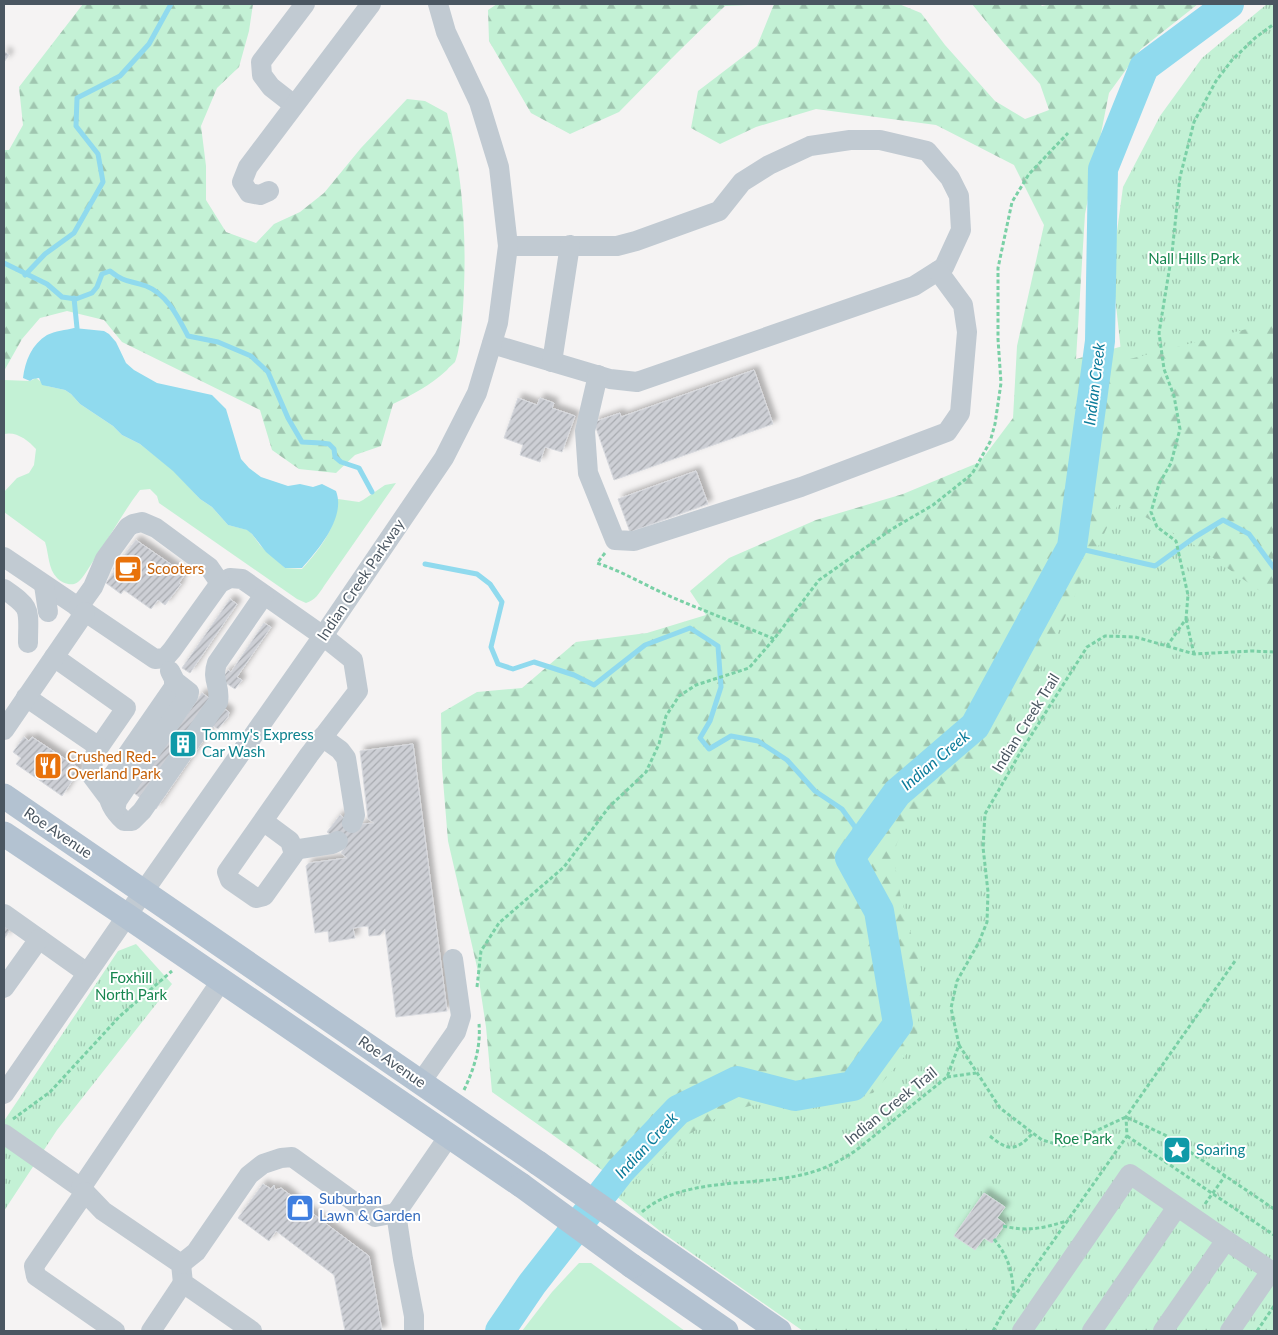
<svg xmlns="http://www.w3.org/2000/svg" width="1278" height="1335" font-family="Lato,sans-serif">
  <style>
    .grass { fill: #c3f1d5 }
    .forest { fill: url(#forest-firs) }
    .park { fill: url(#park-tufts) }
    .water { fill: #90daee }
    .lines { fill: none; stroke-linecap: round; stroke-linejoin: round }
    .stream { stroke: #90daee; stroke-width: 5 }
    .river { stroke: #90daee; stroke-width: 30 }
    .building { fill: url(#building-hatch); stroke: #d7d9de; filter: url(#shadow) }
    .path { stroke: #7ad0a6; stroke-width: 3; stroke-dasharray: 4 2.5; stroke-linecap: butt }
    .minor { stroke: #c1cad2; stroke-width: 20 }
    .major { stroke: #b3c2d1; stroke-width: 25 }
    .major-bridge { stroke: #b3c2d1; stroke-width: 25 }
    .labels { text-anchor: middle; stroke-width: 4; stroke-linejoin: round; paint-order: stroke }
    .park-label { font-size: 15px; fill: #17864f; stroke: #fff }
    .food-label { font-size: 15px; fill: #c56008; stroke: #fff; text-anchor: start }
    .street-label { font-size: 15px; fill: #4a5661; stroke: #fff }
    .culture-label { font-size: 15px; fill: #0d838f; stroke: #fff; text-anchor: start }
    .shop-label { font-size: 15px; fill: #366cbe; stroke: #fff; text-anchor: start }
    .water-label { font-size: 16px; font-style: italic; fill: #0c7c9b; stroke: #fff }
  </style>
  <defs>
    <pattern id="forest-firs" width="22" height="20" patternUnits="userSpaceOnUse" patternTransform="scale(1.25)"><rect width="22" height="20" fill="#c3f1d5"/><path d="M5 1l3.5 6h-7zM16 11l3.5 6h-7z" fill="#a0c6b0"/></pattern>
    <pattern id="park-tufts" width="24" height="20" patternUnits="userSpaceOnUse" patternTransform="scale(1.25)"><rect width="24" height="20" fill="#c3f1d5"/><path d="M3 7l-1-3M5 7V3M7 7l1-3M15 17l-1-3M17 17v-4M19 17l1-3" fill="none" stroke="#a0c6b0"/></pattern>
    <pattern id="building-hatch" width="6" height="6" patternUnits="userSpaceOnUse" patternTransform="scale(1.25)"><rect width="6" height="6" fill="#cdcfd5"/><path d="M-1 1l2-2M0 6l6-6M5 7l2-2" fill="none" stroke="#a8abb0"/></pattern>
    <filter id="shadow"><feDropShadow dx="4.5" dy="-4.5" stdDeviation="2.5" flood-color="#0004"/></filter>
  </defs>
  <rect width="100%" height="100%" fill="#f5f3f3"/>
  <!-- grass -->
  <g class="grass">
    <path d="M36,378L47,386L65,390L71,394L80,404L113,426L122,435L140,444L173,470L200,499L212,507L228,525L248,530L252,534L260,545L285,568L302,569C320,549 337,527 338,499L359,502L363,500L385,485L396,483L324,586C319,594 315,600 306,603L297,599L159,503L157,496L150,489L140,490C123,512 110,537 94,560C89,567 84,577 78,582C72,587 62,583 57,578C48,569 49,554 45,542L4,512V492L17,478L29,473L34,465L36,449C28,440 16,431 4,434V380L30,381Z"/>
    <polygon points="579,1263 591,1263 685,1331 522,1331 552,1292"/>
  </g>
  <!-- forest -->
  <g class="forest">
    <path d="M83,4H253L249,31L239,67L217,88L201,126L206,166V200L226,232L256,243L274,224L300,212L324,193L361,148L407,99L425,101L447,113C464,180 467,241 463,309C462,322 460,351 455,362C453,364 449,367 447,370C429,386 414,394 393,404L381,446L355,455L336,473L299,469L272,450L260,410L122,342L104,320L67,311L40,318L22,339L4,371V150H9L23,125L19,87Z"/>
    <polygon points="497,4 767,4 725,6 677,53 619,112 570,134 531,113 489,41 488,10"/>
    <polygon points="774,4 899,4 921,13 945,45 995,101 1025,119 1049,110 1040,84 1002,41 972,4 1040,4 1042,6 1051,4 1198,4 1141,49 1109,93 1085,214 1076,359 1203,324 1274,306 1274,629 923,1070 695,1236 492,1092 486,1027 477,967 448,841 442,768 441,713 477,692 522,688 576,642 647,633 706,615 690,591 729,558 816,520 903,494 980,462 1013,418 1017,346 1044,225 1014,165 936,125 816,109 756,127 720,144 691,128 698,91 757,46"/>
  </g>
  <!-- park -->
  <g class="park">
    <polygon points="1267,4 1274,4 1274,322 1122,361 1112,268 1123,187 1160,116 1202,58"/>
    <polygon points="1119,502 1196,546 1274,601 1274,1331 803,1331 660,1231 616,1196 686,1136 728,1111 771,1101 824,1101 873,1093 917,1042 921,969 901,898 893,854 905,822 992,755 1049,651"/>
    <polygon points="136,944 172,984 57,1130 4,1211 4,1121 118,951"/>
  </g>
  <!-- water -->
  <path class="water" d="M74,328L104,331L109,334L116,342L126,363L134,370L157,383L212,395L226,409L241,459L249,468L261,477L288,486L300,484L313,487L322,484L336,491C346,517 319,549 302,568H285L266,552L252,534L247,530L228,525L212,507L200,499L173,471L140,444L122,435L113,426L80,404L71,394L65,390L42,385L39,378L33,379L30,381L23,378C25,361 32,344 47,335C55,331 66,330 74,328Z"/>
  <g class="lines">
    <!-- stream -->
    <g class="stream">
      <path d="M4,263L47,284L62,297L76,299L92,293L97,287L102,274L110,271C125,283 129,280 146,286C167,294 178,317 188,336L218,342L251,356L268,372L288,418L302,442L321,443L329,444L334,449L335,457L341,462L359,468L372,492"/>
      <polyline points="25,275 45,254 74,233 103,182 98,154 76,126 77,98 120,76 149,44 171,4"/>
      <polyline points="74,298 77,328"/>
      <polyline points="1072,547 1155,566 1195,537 1223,520 1249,534 1274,568"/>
      <polyline points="425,564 477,574 490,584 502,602 491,647 498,664 513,669 534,662 574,675 594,685 645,645 690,628 718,646 721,687 710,721 700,738 709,749 731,736 758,741 787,760 815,791 842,809 855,827 854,853"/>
    </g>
    <!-- river -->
    <polyline class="river" points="500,1331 532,1284 621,1170 678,1110 737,1081 795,1096 853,1086 898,1024 879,911 850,858 897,793 975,726 1072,547 1100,341 1103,169 1144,67 1229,4"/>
  </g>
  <!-- building -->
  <g class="building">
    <polygon points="4,51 9,55 4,62"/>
    <polygon points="754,370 773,424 614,480 594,422 620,413 621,417"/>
    <polygon points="518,398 537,405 540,398 554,403 552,408 575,416 562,452 545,447 540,462 520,455 523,445 504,438"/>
    <polygon points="696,471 708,504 630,532 618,499"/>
    <polygon points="136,540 185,574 179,583 181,584 165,605 158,600 151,609 124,590 121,594 106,583 115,570 113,569"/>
    <polygon points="230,599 237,604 190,673 182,668"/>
    <polygon points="264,623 271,627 237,677 242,680 235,689 221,680 228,670 231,672"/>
    <polygon points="202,693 229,712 228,717 218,729 213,726 156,809 131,791 147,771"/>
    <polygon points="24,737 29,741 32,737 80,769 62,796 16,764 21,758 13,752"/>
    <polygon points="413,744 447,1011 396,1017 385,929 380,935 369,936 368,926 353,928 355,938 329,942 328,931 315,933 306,866 309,863 347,858 341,853 346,846 327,832 340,815 359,829 362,824 374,823 368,819 360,751"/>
    <polygon points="4,926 10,930 4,939"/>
    <polygon points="263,1184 271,1189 274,1185 275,1190 281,1188 293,1197 292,1198 369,1256 382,1331 345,1331 334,1275 276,1231 269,1241 238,1218"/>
    <polygon points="984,1193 1005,1207 997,1218 1005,1224 992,1243 984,1238 975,1250 954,1236"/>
  </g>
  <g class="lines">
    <!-- path -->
    <g class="path">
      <path d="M605,553L597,563C624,572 648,587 674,598C707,612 741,625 774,639"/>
      <polyline points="1186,619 1194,654"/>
      <polyline points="1167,646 1194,654 1252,651 1274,652"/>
      <polyline points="477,987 481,951 499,923 564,867 609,807 646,772 659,744 666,716 679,696 696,685 749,668 774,639 819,580 892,529 933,505 972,474 990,442 995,424 1001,383 998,339 998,268 1012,202 1029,174 1068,133"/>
      <polyline points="959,1045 1000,1108 1042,1140 1063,1146 1126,1117 1165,1135 1274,1209"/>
      <polyline points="947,1077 976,1073"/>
      <path d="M464,1090C474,1069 481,1047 479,1024"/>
      <polyline points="13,1119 50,1092 120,1016 172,971"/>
      <path d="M990,1136C1009,1152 1016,1151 1033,1133"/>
      <polyline points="1127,1136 1274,1235"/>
      <polyline points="1205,1204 1225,1176"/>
      <path d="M642,1212C680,1178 749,1186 796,1176C819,1172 840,1162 859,1148L947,1077L959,1045L951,1008L957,981L979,942L987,922L988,892L983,847L985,814L1020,753L1087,647L1105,636L1135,637L1167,646L1186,619L1188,595L1176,541L1157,527L1151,512L1159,484L1171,463L1180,429L1174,396L1164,369L1159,333L1172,253L1180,177L1194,122L1216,81L1232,60L1255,38L1274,24"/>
      <path d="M1003,1226C1028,1232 1043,1228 1067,1221"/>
      <path d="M994,1239C1010,1259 1012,1272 1014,1297"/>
      <polyline points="993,1331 1004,1311 1127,1136 1126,1117 1235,961"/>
      <polyline points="1257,1331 1274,1306"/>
    </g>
    <!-- minor -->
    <g class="minor">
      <polyline points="294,105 271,87 262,75 261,62 305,4"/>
      <polyline points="269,191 260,195 249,193 242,182 248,167 371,4"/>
      <polyline points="492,344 610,379 637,382 914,286 944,267 961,230 959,196 950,178 927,151 880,140 850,140 810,146 769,165 742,182 719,211 636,241 617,246 508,246"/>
      <polyline points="552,362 570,245"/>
      <polyline points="598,375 585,431 588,473 615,540 634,541 801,487 947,432 960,413 967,332 963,305 938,271"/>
      <polyline points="4,557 155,659 165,658 172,650 220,583 230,578 242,579 323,636 353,660 358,691 309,755 227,872 230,880 256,898 264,896 294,854 290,841 263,821"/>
      <polyline points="44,585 48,612"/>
      <path d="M4,589C33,609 28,609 28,643"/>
      <polyline points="78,608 93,587 105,559 128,527 133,524 142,522 156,528 209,567 220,583"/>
      <path d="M174,680V687L109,781C105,797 112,810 124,821H132L142,811L218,702C221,685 211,681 217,663L264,595"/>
      <polyline points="26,697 99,747 126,708 54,657"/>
      <polyline points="4,730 85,612"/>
      <polyline points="322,737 340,750 346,758 355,815 352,823"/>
      <polyline points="99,747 93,759 92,776 107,796"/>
      <polyline points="115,810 117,801 188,696 189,692 175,681 170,671"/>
      <polyline points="293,850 332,844 338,841"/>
      <polyline points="4,914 87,973"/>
      <polyline points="4,988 39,939"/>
      <polyline points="421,1082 456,1032 461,1016 453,959"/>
      <polyline points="4,1094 144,891 323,636 444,458 477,393 498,323 508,246 499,167 479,102 446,32 438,4"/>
      <polyline points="4,1134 81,1188 103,1211 181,1264 183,1283 252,1331"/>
      <polyline points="81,1188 221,981"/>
      <polyline points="85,1192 34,1266 36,1276 115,1331"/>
      <polyline points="181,1264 196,1252 249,1175 263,1164 281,1158 292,1157 375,1217 396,1213"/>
      <polyline points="151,1331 183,1283"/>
      <polyline points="414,1331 414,1316 403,1259 396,1213 449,1136"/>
      <polyline points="1022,1331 1130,1174 1271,1271 1230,1331"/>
      <polyline points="1092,1331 1177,1207"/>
      <polyline points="1163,1331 1226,1240"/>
    </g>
    <!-- major -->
    <g class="major">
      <polyline points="4,796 538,1163"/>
      <polyline points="4,834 127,916 521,1185"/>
      <polyline points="651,1242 779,1331"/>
      <polyline points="632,1266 726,1331"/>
    </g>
    <!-- major-bridge -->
    <g class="major-bridge">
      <polyline points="538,1163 651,1242"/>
      <polyline points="521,1185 632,1266"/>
    </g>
  </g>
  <!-- icons -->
  <defs>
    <symbol id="cafe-square" viewBox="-11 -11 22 22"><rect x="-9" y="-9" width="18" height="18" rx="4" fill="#e8710a" stroke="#fff"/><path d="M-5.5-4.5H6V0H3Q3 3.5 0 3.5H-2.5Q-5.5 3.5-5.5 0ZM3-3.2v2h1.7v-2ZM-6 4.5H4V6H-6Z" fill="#fff"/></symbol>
    <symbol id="building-square" viewBox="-11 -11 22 22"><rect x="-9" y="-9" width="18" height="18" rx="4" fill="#0f9aa8" stroke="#fff"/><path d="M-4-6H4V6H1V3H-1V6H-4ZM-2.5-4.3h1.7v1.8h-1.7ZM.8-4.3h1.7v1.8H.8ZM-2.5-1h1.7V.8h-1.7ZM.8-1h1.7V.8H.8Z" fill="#fff"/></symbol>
    <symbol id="restaurant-square" viewBox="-11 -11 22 22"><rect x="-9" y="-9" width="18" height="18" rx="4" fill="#e8710a" stroke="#fff"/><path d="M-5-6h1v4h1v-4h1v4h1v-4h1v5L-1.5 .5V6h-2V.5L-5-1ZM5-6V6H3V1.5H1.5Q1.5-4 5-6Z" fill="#fff"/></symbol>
    <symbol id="sight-square" viewBox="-11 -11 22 22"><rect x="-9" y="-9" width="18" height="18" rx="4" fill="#0f9aa8" stroke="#fff"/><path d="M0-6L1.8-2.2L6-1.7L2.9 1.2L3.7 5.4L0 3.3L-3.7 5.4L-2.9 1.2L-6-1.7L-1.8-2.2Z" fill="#fff"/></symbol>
    <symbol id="shop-square" viewBox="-11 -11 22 22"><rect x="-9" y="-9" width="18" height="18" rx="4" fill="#3f7fe0" stroke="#fff"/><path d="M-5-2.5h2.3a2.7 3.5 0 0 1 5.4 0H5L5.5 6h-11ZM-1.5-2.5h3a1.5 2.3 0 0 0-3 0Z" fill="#fff"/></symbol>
  </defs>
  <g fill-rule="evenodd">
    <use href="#cafe-square" x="112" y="553" width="32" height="32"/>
    <use href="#building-square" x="167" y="728" width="32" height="32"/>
    <use href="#restaurant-square" x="32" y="750" width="32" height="32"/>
    <use href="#sight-square" x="1161" y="1134" width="32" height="32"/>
    <use href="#shop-square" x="284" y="1192" width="32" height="32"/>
  </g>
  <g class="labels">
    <!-- park labels -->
    <g class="park-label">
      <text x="1194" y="264">Nall Hills Park</text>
      <text x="131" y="983">Foxhill<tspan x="131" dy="17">North Park</tspan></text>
      <text x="1083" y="1144">Roe Park</text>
    </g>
    <!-- food labels -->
    <g class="food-label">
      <text x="147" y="574">Scooters</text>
      <text x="67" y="762">Crushed Red-<tspan x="67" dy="17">Overland Park</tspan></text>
    </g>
    <!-- street labels -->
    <g class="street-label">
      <text transform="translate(361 580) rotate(-56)" y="5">Indian Creek Parkway</text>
      <text transform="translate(1026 723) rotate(-58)" y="5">Indian Creek Trail</text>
      <text transform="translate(58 833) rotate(34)" y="5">Roe Avenue</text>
      <text transform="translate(392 1062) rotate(35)" y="5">Roe Avenue</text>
      <text transform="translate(891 1106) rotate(-39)" y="5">Indian Creek Trail</text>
    </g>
    <!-- culture labels -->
    <g class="culture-label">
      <text x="202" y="740">Tommy's Express<tspan x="202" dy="17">Car Wash</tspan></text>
      <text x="1196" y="1155">Soaring</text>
    </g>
    <!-- shop labels -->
    <g class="shop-label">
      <text x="319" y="1204">Suburban<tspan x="319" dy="17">Lawn &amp; Garden</tspan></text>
    </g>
    <!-- water labels -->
    <g class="water-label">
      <text transform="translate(1094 384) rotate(-83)" y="6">Indian Creek</text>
      <text transform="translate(935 760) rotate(-40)" y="6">Indian Creek</text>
      <text transform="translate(646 1145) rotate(-47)" y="6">Indian Creek</text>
    </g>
  </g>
  <!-- border -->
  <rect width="1278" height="1335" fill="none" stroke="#4a5661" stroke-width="10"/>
</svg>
